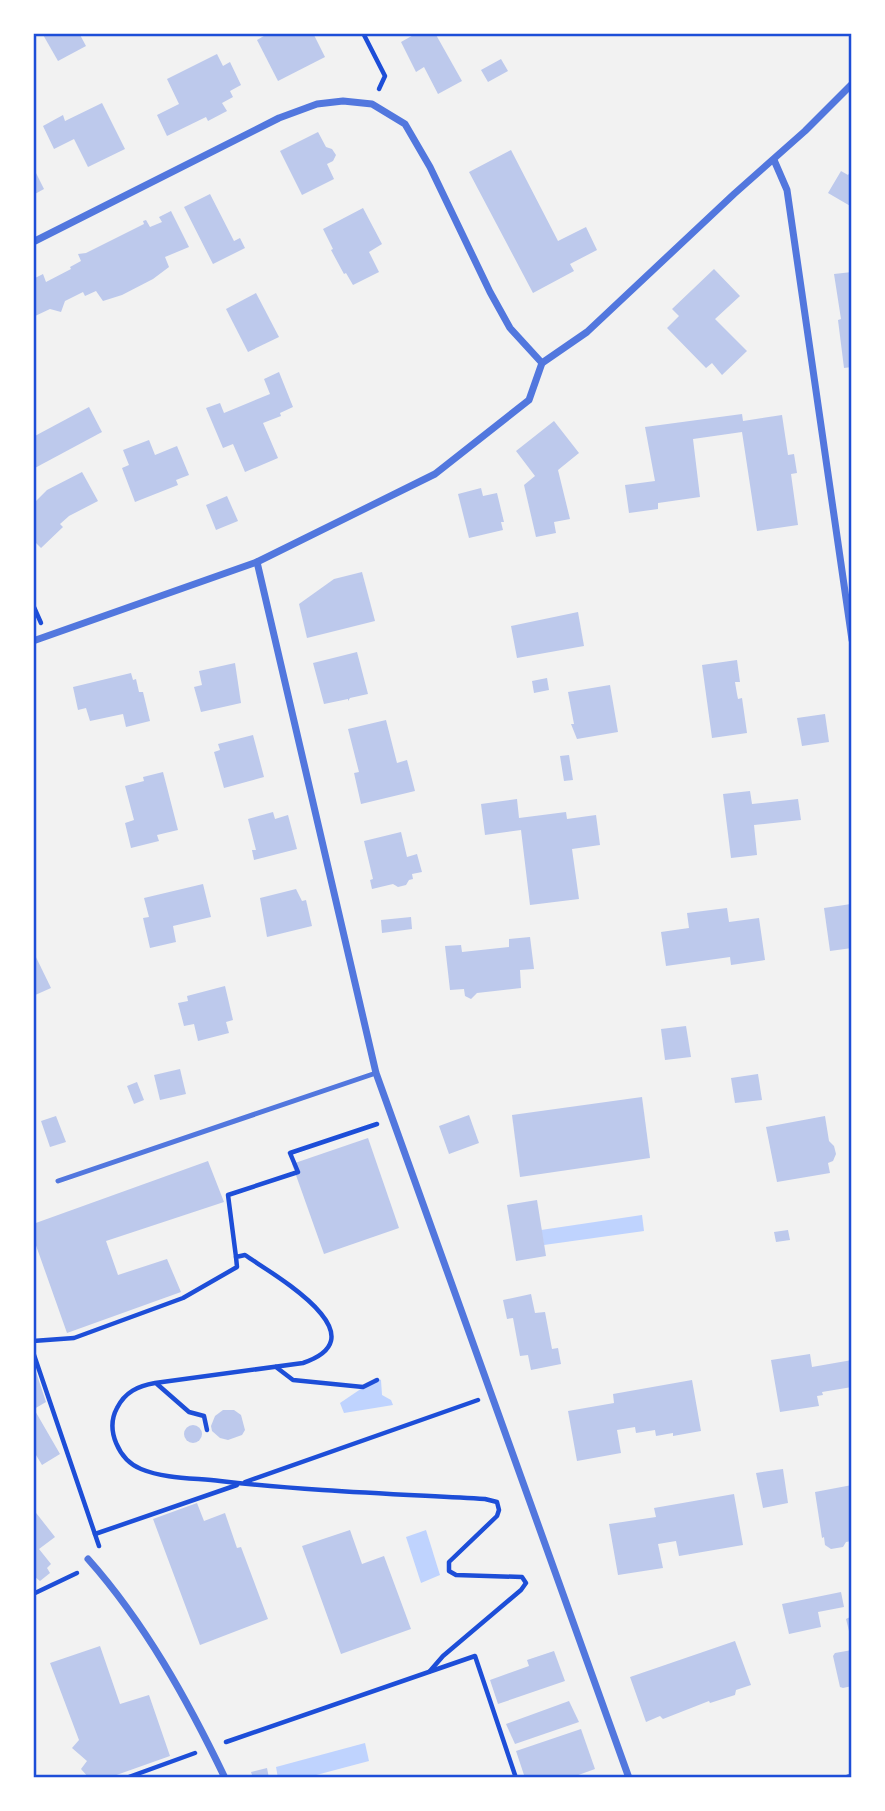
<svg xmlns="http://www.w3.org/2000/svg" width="885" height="1811" font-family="Overpass,sans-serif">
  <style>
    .water { fill: #bfd3fe }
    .building { fill: #bdc9ec }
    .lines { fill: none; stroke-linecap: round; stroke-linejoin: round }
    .path { stroke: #1d4ed8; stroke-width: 4.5 }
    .service { stroke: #5277de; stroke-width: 5 }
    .minor { stroke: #5277de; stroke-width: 7 }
    .neatline { fill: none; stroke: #1d4ed8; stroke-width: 2.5 }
  </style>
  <rect width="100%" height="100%" fill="#f2f2f2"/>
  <!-- water -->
  <g class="water">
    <polygon points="642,1215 644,1231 544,1245 541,1230"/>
    <polygon points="377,1378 381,1380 382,1395 391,1400 393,1405 344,1413 340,1403"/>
    <polygon points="426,1530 440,1575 421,1583 406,1537"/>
    <polygon points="365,1743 369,1761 305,1778 278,1778 276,1767"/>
  </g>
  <!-- building -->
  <g class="building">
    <polygon points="42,33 79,33 86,46 58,61"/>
    <polygon points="269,33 313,33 325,57 278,81 257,40"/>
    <polygon points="417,33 435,33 462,81 438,94 424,67 416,72 401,42"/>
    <polygon points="217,54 223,66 230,62 241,85 230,91 233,97 222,103 227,111 208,121 206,117 167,136 157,115 179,104 167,79"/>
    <polygon points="501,59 508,71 488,82 481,70"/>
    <polygon points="102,103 125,149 88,167 74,139 54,149 43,126 63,115 65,121"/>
    <polygon points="318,132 326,147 332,149 336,155 333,161 327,164 334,179 302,195 280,151"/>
    <polygon points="511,150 558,241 586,227 597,250 570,264 574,271 533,293 469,172"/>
    <polygon points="33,167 44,189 33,195"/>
    <polygon points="852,169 852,207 828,193 841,171 848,175"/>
    <polygon points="210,194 234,241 240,238 245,248 213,264 184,207"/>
    <polygon points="363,208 382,244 369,252 379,272 353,285 346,273 344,274 331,250 333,249 323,229"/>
    <polygon points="171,211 189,247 165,257 169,267 153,279 122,295 103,301 96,291 85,296 83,292 65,301 61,312 50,309 33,317 33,279 43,274 46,282 71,269 70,267 81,261 78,254 86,253 144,224 143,221 146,220 150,227 162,222 159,217"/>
    <polygon points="714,269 740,296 715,319 747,351 722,375 712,363 706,368 667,328 679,316 672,309"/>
    <polygon points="852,272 852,367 844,368 838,320 841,319 834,274"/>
    <polygon points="256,293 279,337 248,352 226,309"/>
    <polygon points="279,372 293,407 280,413 281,416 263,423 278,458 245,472 233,444 223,448 206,408 220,403 224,413 270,394 264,379"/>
    <polygon points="89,407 102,432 33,469 33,437"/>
    <polygon points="742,414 743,421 782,415 788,455 794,454 797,473 791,474 798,525 757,531 742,432 693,439 700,497 658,503 658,509 629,513 625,485 655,481 645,427"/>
    <polygon points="554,421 579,453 558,470 570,519 554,522 556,533 536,537 524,485 535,476 516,451"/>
    <polygon points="149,440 155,455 177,446 189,475 176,480 178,485 135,502 122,468 129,465 123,450"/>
    <polygon points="82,472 98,501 69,516 60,524 63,527 41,548 33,540 33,504 47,490"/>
    <polygon points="481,488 483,496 497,493 504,522 501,522 503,530 469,538 458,494"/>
    <polygon points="227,496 238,521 216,530 206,505"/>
    <polygon points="362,572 375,621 307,638 299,604 334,579"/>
    <polygon points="578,612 584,646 517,658 511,626"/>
    <polygon points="357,652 368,694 350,698 348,701 348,699 324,704 313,663"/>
    <polygon points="737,660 740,682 735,682 737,694 738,699 742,698 747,733 712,738 702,665"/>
    <polygon points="235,663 241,703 201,712 194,687 202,685 199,671"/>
    <polygon points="131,673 133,680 136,679 139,692 143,692 150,721 126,727 123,714 90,721 86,708 78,710 73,687"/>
    <polygon points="547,678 549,690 534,693 532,681"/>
    <polygon points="610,685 618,732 577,739 571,724 574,724 568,692"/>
    <polygon points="825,714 829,742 802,746 797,718"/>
    <polygon points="386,720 397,763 407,760 415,791 361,804 354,773 359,772 348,729"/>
    <polygon points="253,735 264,777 224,788 214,752 220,750 218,744"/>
    <polygon points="569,755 573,780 564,781 560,756"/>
    <polygon points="163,772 178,830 157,835 159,841 131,848 125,823 134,820 125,786 144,781 143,777"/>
    <polygon points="750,791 752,804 798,799 801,820 754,825 757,855 731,858 723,794"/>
    <polygon points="517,799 519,818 566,812 567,819 596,815 600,845 572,849 579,899 530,905 521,830 485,835 481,804"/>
    <polygon points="273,812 275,819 288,815 297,849 254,860 252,850 256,850 248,819"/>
    <polygon points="401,832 407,857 417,854 422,872 412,874 413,879 409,880 406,885 398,887 393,884 372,889 370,880 373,879 364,841"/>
    <polygon points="203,884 211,917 173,926 176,942 150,948 143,918 149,917 144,898"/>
    <polygon points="296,889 302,901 306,900 312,926 267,937 260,898"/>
    <polygon points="851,904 852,948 830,951 824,908"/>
    <polygon points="727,908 729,922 759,918 765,960 731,965 730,957 666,966 661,932 689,928 687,913"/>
    <polygon points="411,917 412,929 382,933 381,920"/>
    <polygon points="530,937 534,969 520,970 521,988 477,993 471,999 465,996 464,989 450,990 445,946 461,945 462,952 509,947 509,939"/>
    <polygon points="33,951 51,988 33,996"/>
    <polygon points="225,986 233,1020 226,1022 229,1033 198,1041 194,1024 184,1026 178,1003 188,1001 187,996"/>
    <polygon points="686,1026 691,1057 665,1060 661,1029"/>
    <polygon points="180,1069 186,1094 160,1100 154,1075"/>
    <polygon points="758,1074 762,1100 735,1103 731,1078"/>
    <polygon points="137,1082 144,1100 134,1104 127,1086"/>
    <polygon points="642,1097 650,1158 520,1177 512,1115"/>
    <polygon points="469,1115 479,1143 449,1154 439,1126"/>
    <polygon points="56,1116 66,1142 50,1147 41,1121"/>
    <polygon points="825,1116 829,1141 834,1146 836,1154 833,1161 828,1163 830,1173 777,1182 766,1127"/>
    <polygon points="368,1138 399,1228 324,1254 292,1164"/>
    <polygon points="208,1161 224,1202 106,1241 118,1275 167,1259 181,1292 67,1333 33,1237 33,1224"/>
    <polygon points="537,1200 546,1256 516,1261 507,1205"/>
    <polygon points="788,1230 790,1240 776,1242 774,1232"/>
    <polygon points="531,1294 535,1313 545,1312 552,1349 558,1348 561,1364 531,1370 528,1355 520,1356 513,1318 507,1319 503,1300"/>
    <polygon points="810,1354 812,1367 852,1360 852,1387 822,1392 823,1395 817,1396 819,1406 780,1412 771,1360"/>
    <polygon points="34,1366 46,1402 34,1409 60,1454 42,1465 33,1450"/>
    <polygon points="692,1380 701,1431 673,1436 673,1433 656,1436 655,1430 636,1433 635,1427 617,1430 621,1453 577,1461 568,1411 614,1403 613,1394"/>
    <polygon points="223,1410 234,1410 241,1415 245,1430 242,1435 228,1440 220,1438 212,1431 211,1426 215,1416"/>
    <circle cx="193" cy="1434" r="9"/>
    <polygon points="783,1469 788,1503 763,1508 756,1473"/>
    <polygon points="852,1485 852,1541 846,1542 843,1547 831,1549 825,1545 824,1537 822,1538 815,1492"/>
    <polygon points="734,1494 743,1545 679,1556 676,1541 658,1544 663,1568 618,1575 609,1524 656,1517 654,1508"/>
    <polygon points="197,1503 204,1521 225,1513 237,1548 241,1547 268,1619 200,1645 153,1519"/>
    <polygon points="33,1509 55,1537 39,1549 51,1564 47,1568 50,1573 40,1581 35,1577 33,1578"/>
    <polygon points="350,1530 362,1564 384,1556 411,1629 341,1654 302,1546"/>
    <polygon points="841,1592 844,1607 818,1612 821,1627 789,1634 782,1604"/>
    <polygon points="852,1616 852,1638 851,1639 846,1619"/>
    <polygon points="735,1641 751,1685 736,1690 735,1695 710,1703 709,1701 663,1719 660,1716 646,1722 630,1677"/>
    <polygon points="100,1646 120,1704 149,1695 170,1756 108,1778 89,1778 81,1769 87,1761 72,1748 79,1740 50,1663"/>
    <polygon points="852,1650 852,1686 843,1688 840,1687 833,1656 835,1653"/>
    <polygon points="554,1651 565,1681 498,1704 490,1680 529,1666 527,1660"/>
    <polygon points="569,1701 579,1722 515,1744 506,1724"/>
    <polygon points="581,1729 595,1769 570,1778 525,1778 516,1751"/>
    <polygon points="267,1768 269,1778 253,1778 251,1772"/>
  </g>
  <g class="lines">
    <!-- path -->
    <g class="path">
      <polyline points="363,33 385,76 379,89"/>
      <polyline points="33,605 41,623"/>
      <polyline points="236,1257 228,1195 298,1172 290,1153 377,1124"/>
      <path d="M33,1341L74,1338L183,1298L237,1267L236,1257L245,1255C272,1274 383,1336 303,1363L155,1383C138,1386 125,1392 117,1408C105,1430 119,1460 141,1469C165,1479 195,1478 220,1481C308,1491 397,1494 485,1499L497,1502L499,1510L497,1516L449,1562V1571L456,1575L522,1577L526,1583L521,1590L443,1656L430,1671"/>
      <polyline points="33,1352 99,1546"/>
      <polyline points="276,1367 293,1380 363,1387 377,1380"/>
      <polyline points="157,1384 189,1412 204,1416 207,1430"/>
      <polyline points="245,1482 478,1400"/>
      <polyline points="95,1534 237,1485"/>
      <polyline points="33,1594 77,1573"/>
      <polyline points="226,1742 475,1656 516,1778"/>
      <polyline points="126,1778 195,1753"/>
    </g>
    <!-- service -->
    <polyline class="service" points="58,1181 376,1073"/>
    <!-- minor -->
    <g class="minor">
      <polyline points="774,160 787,190 852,640"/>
      <polyline points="33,242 279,118 317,104 343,101 372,104 405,124 430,167 490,292 510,328 542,363"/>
      <polyline points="257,562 376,1073 629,1778"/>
      <polyline points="33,641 257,562 435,474 529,400 542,363 587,332 734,194 805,131 852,84"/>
      <path d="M88,1559C145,1623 188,1701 225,1778"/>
      <polyline points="848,1778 852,1777"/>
    </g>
  </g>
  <!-- border -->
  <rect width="885" height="1811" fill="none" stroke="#ffffff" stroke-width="70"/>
  <rect x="35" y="35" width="815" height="1741" class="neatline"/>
</svg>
